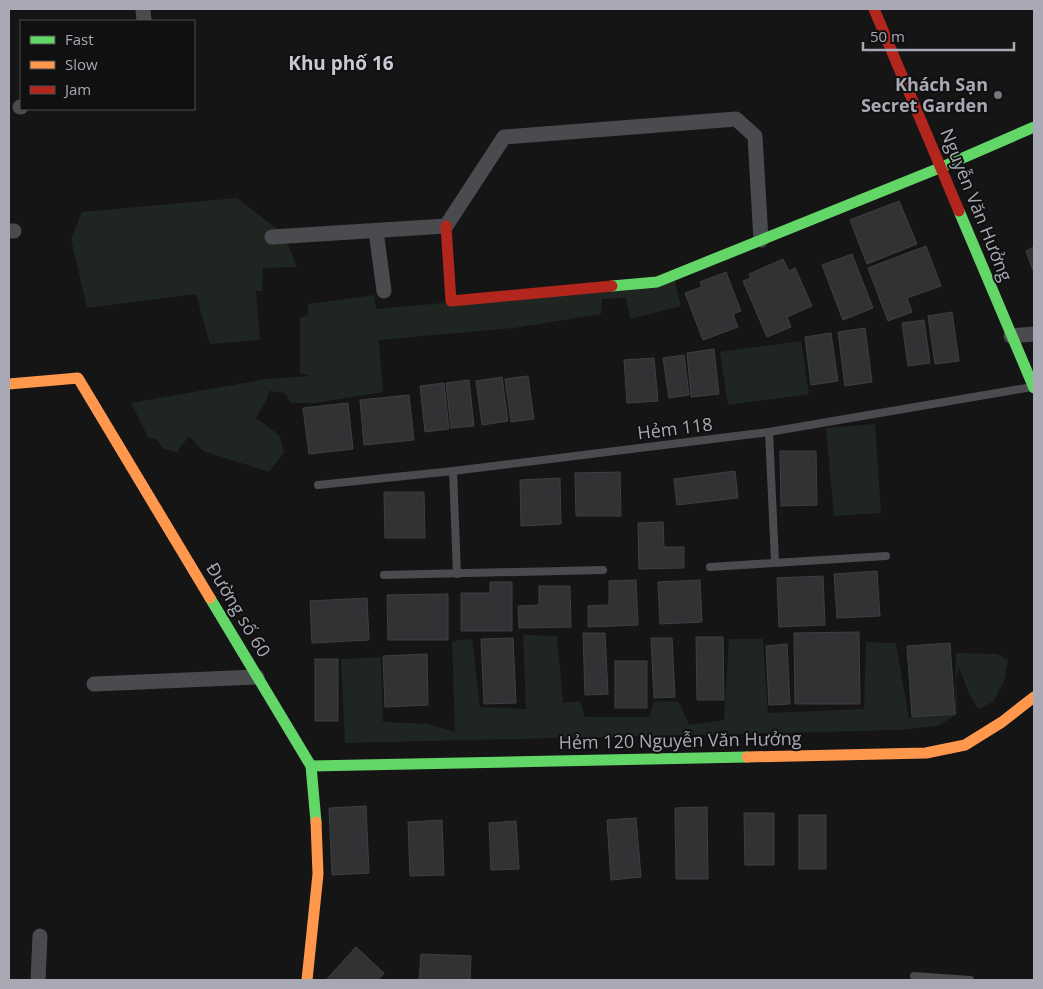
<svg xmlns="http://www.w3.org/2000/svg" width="1043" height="989" font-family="'Open Sans',sans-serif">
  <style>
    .green { fill: #1f2621 }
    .building { fill: #313234; stroke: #3e3f42 }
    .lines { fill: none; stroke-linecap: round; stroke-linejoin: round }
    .lane { stroke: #4a4b4e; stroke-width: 8 }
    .street { stroke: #4a4b4e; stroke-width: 15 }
    .fast { stroke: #63d668; stroke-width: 11 }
    .slow { stroke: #ff974d; stroke-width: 11 }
    .jam { stroke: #b3261e; stroke-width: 11 }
    .poi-dot { fill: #75757d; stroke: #101011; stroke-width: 2 }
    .labels { text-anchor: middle; stroke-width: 4; stroke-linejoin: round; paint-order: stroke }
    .poi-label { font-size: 18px; font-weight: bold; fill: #a8a9b5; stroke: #101011; text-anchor: end }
    .street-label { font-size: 18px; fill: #a8a9b5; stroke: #101011 }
    .neighbourhood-label { font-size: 19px; font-weight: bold; fill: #c8c9d2; stroke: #101011 }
  </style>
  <rect width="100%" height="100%" fill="#151516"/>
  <!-- green -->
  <g class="green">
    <polygon points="237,198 284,234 297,267 263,268 262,291 256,291 260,340 210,344 196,294 87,308 71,239 82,212"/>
    <polygon points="674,278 681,306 630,319 626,298 602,299 601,314 514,328 379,340 383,392 315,403 291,403 285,393 269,391 267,399 256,418 279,435 284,452 269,472 203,451 189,436 177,452 164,449 155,438 149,439 131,403 267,379 309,376 300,373 300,318 308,315 308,304 374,295 376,309 511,297"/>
    <polygon points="801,341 809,394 728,405 720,352"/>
    <polygon points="875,424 881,513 834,516 826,428"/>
    <polygon points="523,635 557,636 563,703 580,701 585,717 649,717 654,701 679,702 689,725 724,720 729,639 763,639 768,713 864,709 866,642 896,643 909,718 955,714 956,653 997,654 1008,660 1004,681 993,702 978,709 969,694 959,667 956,679 957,714 938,726 898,730 345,743 341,659 381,657 383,722 428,724 455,732 452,641 472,639 480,707 526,709"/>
  </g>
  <!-- building -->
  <g class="building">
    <polygon points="899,201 917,244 867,264 850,220"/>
    <polygon points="926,246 941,286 907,298 912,312 888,321 868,268"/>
    <polygon points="1034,247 1034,273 1026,251"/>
    <polygon points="852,254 873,308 843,320 822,265"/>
    <polygon points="783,259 789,271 795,268 812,306 787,317 791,327 767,337 743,281 751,278 749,274"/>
    <polygon points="726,272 741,311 733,314 738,327 703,340 685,293 702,287 700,282"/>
    <polygon points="952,312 959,361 935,364 928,316"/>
    <polygon points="924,320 930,363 908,366 902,323"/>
    <polygon points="865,328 872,382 845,386 838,332"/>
    <polygon points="831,333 838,381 811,385 805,337"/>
    <polygon points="714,349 719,394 691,397 687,353"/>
    <polygon points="684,355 689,395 669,398 663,358"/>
    <polygon points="654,358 658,401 627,403 624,360"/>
    <polygon points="528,376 534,419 511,422 505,379"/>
    <polygon points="502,377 508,421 482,425 476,381"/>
    <polygon points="469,380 474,426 451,428 446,383"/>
    <polygon points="444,383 449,429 425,432 420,386"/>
    <polygon points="409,395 414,440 364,445 360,400"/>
    <polygon points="348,403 353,449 309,454 303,408"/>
    <polygon points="780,451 816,451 817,505 781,506"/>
    <polygon points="735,471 738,498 677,505 674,479"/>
    <polygon points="620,472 621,516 576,516 575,473"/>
    <polygon points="560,478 561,524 521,526 520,480"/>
    <polygon points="384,492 424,492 425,538 385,538"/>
    <polygon points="663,522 664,547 684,547 684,568 639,569 638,523"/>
    <polygon points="877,571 880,616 837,618 834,574"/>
    <polygon points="823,576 825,625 779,627 777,578"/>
    <polygon points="636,580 638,625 588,627 588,606 609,605 609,581"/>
    <polygon points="700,580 702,622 660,624 658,582"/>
    <polygon points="490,582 512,582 512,631 461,631 461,593 490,593"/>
    <polygon points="539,586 570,586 571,627 519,628 518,606 539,605"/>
    <polygon points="448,594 448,640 388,640 387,595"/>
    <polygon points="367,598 369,640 312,643 310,601"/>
    <polygon points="859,632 860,704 795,704 794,633"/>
    <polygon points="583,633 605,633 608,694 585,695"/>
    <polygon points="696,637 723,637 724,700 697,700"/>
    <polygon points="513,638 516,703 484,704 481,639"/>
    <polygon points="651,638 672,638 675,697 654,698"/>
    <polygon points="950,643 955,714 912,717 907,646"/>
    <polygon points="787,644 790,704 769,705 766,646"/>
    <polygon points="427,654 428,705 385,707 383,656"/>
    <rect x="315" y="659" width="23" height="62"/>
    <rect x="615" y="661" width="32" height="47"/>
    <polygon points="366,806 369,873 332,875 329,808"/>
    <polygon points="707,807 708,879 676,879 675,808"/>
    <polygon points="744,813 774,813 774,865 745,865"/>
    <rect x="799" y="815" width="27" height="54"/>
    <polygon points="636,818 641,877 611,880 607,820"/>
    <polygon points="442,820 444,875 410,876 408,822"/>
    <polygon points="516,821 519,869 491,870 489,823"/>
    <polygon points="356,947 384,973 378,980 326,980"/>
    <polygon points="421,954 471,956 470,980 419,980"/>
  </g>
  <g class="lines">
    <!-- lane -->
    <g class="lane">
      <polyline points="769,432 775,561"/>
      <polyline points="453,471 457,574"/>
      <polyline points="318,485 453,471 769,432 1032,387"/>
      <polyline points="710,567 886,556"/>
      <polyline points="384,575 603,570"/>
      <polyline points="914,976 970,980"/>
    </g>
    <!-- street -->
    <g class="street">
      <polyline points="143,9 144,21"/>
      <polyline points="20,107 21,107"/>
      <polyline points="9,231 14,231"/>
      <polyline points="376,231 384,291"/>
      <polyline points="272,237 446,226 504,137 736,119 755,136 761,240"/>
      <polyline points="1011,336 1034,334"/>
      <polyline points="94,684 257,677"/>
      <polyline points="38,980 40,936"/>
    </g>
    <!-- fast -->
    <g class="fast">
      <polyline points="959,211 1034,388"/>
      <polyline points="612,286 657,282 942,167 1034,127"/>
      <polyline points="210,598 311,766 316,822"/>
      <polyline points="311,766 747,757"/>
    </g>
    <!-- slow -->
    <g class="slow">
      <polyline points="9,384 78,378 210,598"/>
      <polyline points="747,757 926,753 965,745 1002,722 1034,697"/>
      <polyline points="307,980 318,874 316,822"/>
    </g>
    <!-- jam -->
    <g class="jam">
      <polyline points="874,9 959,211"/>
      <polyline points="446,226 451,301 612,286"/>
    </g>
  </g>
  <!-- markers -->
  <circle class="poi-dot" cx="998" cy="95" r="5"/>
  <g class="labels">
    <!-- poi labels -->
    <g class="poi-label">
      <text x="988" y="91">Khách Sạn<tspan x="988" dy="21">Secret Garden</tspan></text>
    </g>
    <!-- street labels -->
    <g class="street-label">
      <text transform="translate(976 205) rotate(68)" y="6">Nguyễn Văn Hưởng</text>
      <text transform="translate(675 429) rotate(-7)" y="6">Hẻm 118</text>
      <text transform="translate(238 610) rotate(59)" y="6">Đường số 60</text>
      <text transform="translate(680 741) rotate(-1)" y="6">Hẻm 120 Nguyễn Văn Hưởng</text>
    </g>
    <!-- neighbourhood labels -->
    <g class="neighbourhood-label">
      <text x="341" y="70">Khu phố 16</text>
    </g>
  </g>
  <!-- border -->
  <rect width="1043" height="989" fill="none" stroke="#a8a9b5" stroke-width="20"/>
  <!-- legend -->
  <rect x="20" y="20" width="175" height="90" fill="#101011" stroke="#4d4d53"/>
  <rect x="30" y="36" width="25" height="8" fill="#63d668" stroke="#4d4d53"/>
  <text x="65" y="45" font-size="15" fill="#a8a9b5">Fast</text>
  <rect x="30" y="61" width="25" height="8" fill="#ff974d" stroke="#4d4d53"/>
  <text x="65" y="70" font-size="15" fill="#a8a9b5">Slow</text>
  <rect x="30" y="86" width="25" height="8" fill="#b3261e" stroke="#4d4d53"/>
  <text x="65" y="95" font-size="15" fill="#a8a9b5">Jam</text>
  <!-- scale -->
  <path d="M863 42v8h151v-8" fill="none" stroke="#a8a9b5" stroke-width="2.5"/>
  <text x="870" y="42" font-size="15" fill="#a8a9b5" stroke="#101011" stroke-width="4" paint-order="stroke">50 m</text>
</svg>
